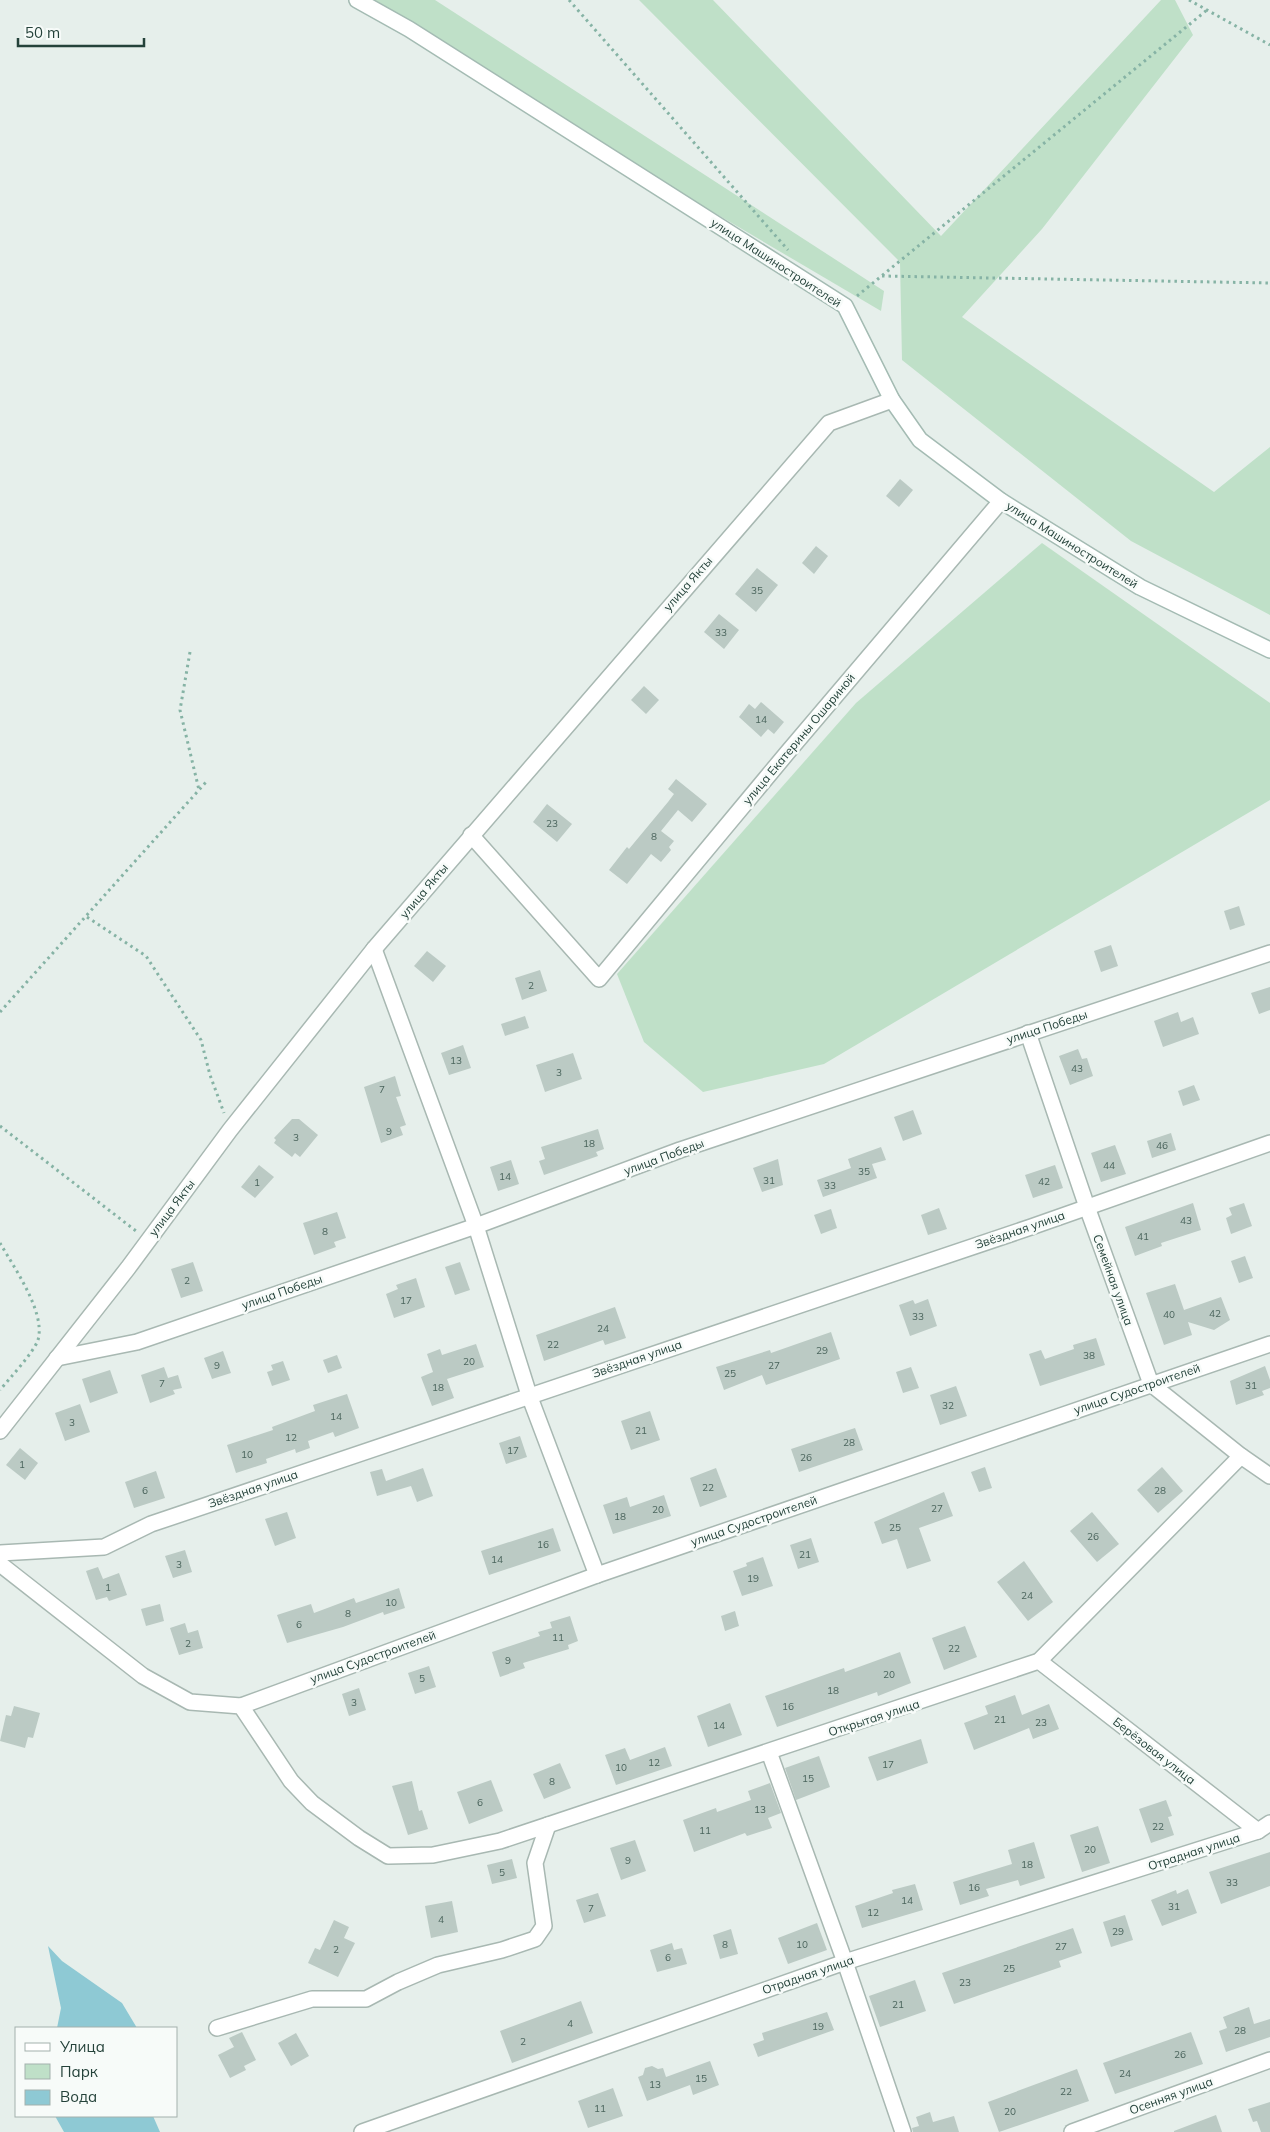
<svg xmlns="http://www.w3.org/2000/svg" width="1270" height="2132" font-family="Mulish,sans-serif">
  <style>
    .green { fill: #bfe0c8 }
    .water { fill: #8ec9d4 }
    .building { fill: #bbcac4 }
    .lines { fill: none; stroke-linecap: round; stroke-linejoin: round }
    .street-casing { stroke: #a8b8b2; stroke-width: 18 }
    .secondary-casing { stroke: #a4bbb3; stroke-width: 18 }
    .path { stroke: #86b3a5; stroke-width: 3; stroke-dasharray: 2.5 4; stroke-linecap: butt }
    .street { stroke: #fff; stroke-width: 15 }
    .secondary { stroke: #fff; stroke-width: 15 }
    .labels { text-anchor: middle; stroke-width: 5; stroke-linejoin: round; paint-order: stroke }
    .number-label { font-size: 10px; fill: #4a645c }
    .street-label { font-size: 12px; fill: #24423a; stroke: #f7fbf9 }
  </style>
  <rect width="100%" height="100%" fill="#e6efeb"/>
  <!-- green -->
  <g class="green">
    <polygon points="353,0 435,0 884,291 881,311"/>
    <polygon points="639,0 713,0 941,236 1161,0 1175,0 1193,35 1042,229 962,317 1214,492 1270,447 1270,615 1131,541 902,360 900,262"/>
    <polygon points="1042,543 1270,703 1270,800 824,1064 703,1092 644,1042 617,974 856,703"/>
  </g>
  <!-- water -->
  <g class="water">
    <polygon points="48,1946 62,1961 122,2003 137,2028 57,2028 61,2008"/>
    <polygon points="55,2116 153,2116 160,2132 64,2132"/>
  </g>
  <!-- building -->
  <g class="building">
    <polygon points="900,479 913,490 899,507 886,496"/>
    <polygon points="816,546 828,556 814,574 802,563"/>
    <polygon points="757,568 778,585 756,612 735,594"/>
    <polygon points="719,614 739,630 724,649 704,632"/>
    <polygon points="644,686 659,700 646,714 631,700"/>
    <polygon points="761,702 784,722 774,734 768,729 761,737 739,717 749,704 755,709"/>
    <polygon points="676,779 707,804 692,822 678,810 661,831 674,841 669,847 671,850 661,862 651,854 627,884 609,870 627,847 629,849 668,802 674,794 668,789"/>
    <polygon points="547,804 572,824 557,842 533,822"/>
    <polygon points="1239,906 1245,925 1230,930 1224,911"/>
    <polygon points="1111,945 1118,966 1101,972 1094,951"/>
    <polygon points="427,951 446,966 433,982 414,966"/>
    <polygon points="540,970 547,991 522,1000 515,978"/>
    <polygon points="1270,987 1270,1010 1259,1014 1251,993"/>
    <polygon points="1178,1012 1181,1022 1193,1017 1199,1034 1163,1047 1154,1021"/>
    <polygon points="525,1016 529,1028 505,1036 501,1024"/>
    <polygon points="463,1045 471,1068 449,1075 441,1053"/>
    <polygon points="1078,1049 1082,1059 1087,1058 1093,1076 1070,1085 1059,1056"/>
    <polygon points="573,1053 582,1079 545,1092 536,1065"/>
    <polygon points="395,1076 401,1096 396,1097 406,1125 400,1127 403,1135 381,1143 364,1087"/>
    <polygon points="1194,1085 1200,1100 1183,1106 1178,1091"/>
    <polygon points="913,1110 922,1134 903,1141 894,1117"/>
    <polygon points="292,1119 299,1119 318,1135 300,1157 295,1153 292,1157 274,1143 276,1140 274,1138"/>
    <polygon points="598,1129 604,1149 596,1152 598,1156 544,1175 539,1161 545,1159 541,1147"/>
    <polygon points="1171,1133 1176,1150 1152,1158 1147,1141"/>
    <polygon points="1115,1145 1126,1174 1101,1182 1091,1153"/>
    <polygon points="881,1147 886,1160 872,1164 877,1178 823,1197 817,1180 851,1168 848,1159"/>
    <polygon points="778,1159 783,1185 762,1192 753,1168"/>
    <polygon points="511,1160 519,1184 498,1191 490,1167"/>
    <polygon points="259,1165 274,1177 255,1198 241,1187"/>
    <polygon points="1055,1165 1063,1188 1033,1198 1025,1175"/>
    <polygon points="1193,1203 1201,1230 1161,1243 1162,1246 1135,1256 1125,1227"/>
    <polygon points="1244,1203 1252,1226 1231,1234 1226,1218 1232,1215 1229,1208"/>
    <polygon points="939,1208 947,1229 928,1235 921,1215"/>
    <polygon points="831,1209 837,1228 821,1234 814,1215"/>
    <polygon points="337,1212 346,1238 334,1242 336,1247 314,1255 303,1223"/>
    <polygon points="1245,1256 1253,1278 1239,1283 1231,1261"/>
    <polygon points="193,1262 203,1291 181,1298 171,1269"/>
    <polygon points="460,1262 470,1290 455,1295 445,1267"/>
    <polygon points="416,1278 425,1307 394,1318 386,1294 398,1289 396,1285"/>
    <polygon points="1175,1284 1184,1310 1221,1297 1230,1320 1214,1330 1188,1322 1192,1335 1164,1345 1146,1293"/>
    <polygon points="928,1299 937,1326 910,1336 899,1305 913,1300 915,1304"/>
    <polygon points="615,1307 626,1338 605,1345 603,1340 544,1361 536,1335"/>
    <polygon points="831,1332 840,1359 766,1385 762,1375 724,1390 716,1367 770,1350 771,1353"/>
    <polygon points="1096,1338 1105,1365 1040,1386 1029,1354 1041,1350 1045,1359 1074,1349 1073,1345"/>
    <polygon points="476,1344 484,1367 447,1379 454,1398 432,1406 421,1377 433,1372 427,1354 440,1349 442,1355"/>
    <polygon points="223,1351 231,1373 212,1379 204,1358"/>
    <polygon points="337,1355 342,1368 328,1373 323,1360"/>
    <polygon points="283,1361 290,1380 272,1386 267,1372 273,1370 271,1365"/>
    <polygon points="1265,1366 1270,1380 1270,1388 1262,1391 1264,1395 1236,1405 1230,1381"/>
    <polygon points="164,1367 168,1378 178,1375 182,1388 173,1390 175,1394 150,1403 141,1375"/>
    <polygon points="911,1367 919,1388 903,1393 896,1372"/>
    <polygon points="110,1370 118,1393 90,1403 82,1379"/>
    <polygon points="956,1386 967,1416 940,1425 930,1395"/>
    <polygon points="347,1394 359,1428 335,1437 333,1432 308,1441 310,1448 296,1453 295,1449 266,1459 267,1463 236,1473 227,1445 273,1430 272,1427 315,1411 313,1405"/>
    <polygon points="80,1404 90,1432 65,1441 55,1413"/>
    <polygon points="650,1411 660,1440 631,1450 621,1421"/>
    <polygon points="855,1428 863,1450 799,1472 791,1449"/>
    <polygon points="520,1436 527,1457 506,1464 499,1443"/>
    <polygon points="20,1448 38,1463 25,1480 6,1465"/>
    <polygon points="985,1467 992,1488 979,1492 971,1472"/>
    <polygon points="1162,1467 1183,1491 1158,1513 1137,1490"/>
    <polygon points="423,1468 433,1496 417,1502 411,1486 377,1496 370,1472 382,1469 386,1481"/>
    <polygon points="716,1468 727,1497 700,1507 690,1478"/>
    <polygon points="156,1471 165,1498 134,1508 125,1482"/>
    <polygon points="944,1492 953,1516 919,1528 931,1561 907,1569 897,1539 882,1544 874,1522"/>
    <polygon points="664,1495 671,1516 613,1534 603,1505 627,1497 630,1507"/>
    <polygon points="287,1512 296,1538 275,1546 265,1519"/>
    <polygon points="1092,1512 1119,1544 1097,1562 1070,1531"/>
    <polygon points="553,1528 561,1551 489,1575 481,1551"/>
    <polygon points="811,1538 819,1562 798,1569 790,1545"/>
    <polygon points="185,1550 192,1572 173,1578 165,1556"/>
    <polygon points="763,1557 773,1586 742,1596 733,1571 747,1566 746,1563"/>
    <polygon points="1024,1561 1053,1602 1028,1621 997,1582"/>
    <polygon points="98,1567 103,1579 119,1573 127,1595 109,1601 107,1597 96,1600 86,1571"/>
    <polygon points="399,1588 405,1608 384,1615 383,1612 343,1627 287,1643 277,1615 311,1604 314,1613 354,1598 356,1603"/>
    <polygon points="160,1604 164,1621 146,1626 141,1609"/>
    <polygon points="735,1611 739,1626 725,1631 721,1616"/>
    <polygon points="570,1616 578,1641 568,1645 569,1649 523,1663 525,1668 500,1677 492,1652 540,1636 538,1632 552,1628 550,1622"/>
    <polygon points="185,1623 188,1633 198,1630 203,1648 179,1655 170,1628"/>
    <polygon points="965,1626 977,1657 944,1670 932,1638"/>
    <polygon points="900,1652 911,1683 878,1696 877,1692 777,1727 765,1696 844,1668 845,1672"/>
    <polygon points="429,1666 436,1687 415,1694 408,1673"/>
    <polygon points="359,1688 366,1710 349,1716 342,1694"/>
    <polygon points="1015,1695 1022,1715 1049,1704 1059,1729 1033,1739 1029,1728 974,1750 964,1723 988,1714 985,1706"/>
    <polygon points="730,1703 742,1735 708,1747 697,1716"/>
    <polygon points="14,1706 40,1713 33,1738 28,1737 25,1748 0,1741 6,1715 11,1716"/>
    <polygon points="921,1739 928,1763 877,1781 868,1757"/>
    <polygon points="665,1747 672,1766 616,1785 605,1755 625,1748 630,1760"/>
    <polygon points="819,1756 830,1787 796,1800 785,1768"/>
    <polygon points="560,1763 571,1788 544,1799 533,1774"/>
    <polygon points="491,1780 503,1811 469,1824 457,1792"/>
    <polygon points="412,1781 419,1811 422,1810 428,1829 408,1835 392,1786"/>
    <polygon points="770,1783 781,1813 768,1818 772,1828 747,1836 745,1833 694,1852 683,1820 716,1808 717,1812 751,1800 748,1791"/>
    <polygon points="1166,1800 1172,1816 1168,1817 1174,1835 1151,1843 1139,1809"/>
    <polygon points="1098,1826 1110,1863 1082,1872 1070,1835"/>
    <polygon points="635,1840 646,1871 621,1880 610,1848"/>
    <polygon points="1034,1842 1045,1878 1020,1886 1018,1880 986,1889 989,1896 960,1905 953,1882 1012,1864 1008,1850"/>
    <polygon points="1270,1852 1270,1886 1221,1904 1209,1872"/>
    <polygon points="512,1859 517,1878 492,1884 487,1865"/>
    <polygon points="915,1884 923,1910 862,1928 855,1906 893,1893 892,1890"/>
    <polygon points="1188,1889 1197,1913 1162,1926 1151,1900 1176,1890 1177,1894"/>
    <polygon points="598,1893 606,1916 584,1923 576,1900"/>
    <polygon points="452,1901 458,1932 431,1938 425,1906"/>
    <polygon points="1125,1915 1133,1940 1111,1947 1103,1922"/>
    <polygon points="334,1920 349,1927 344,1938 355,1943 338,1977 308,1963 315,1948 320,1950"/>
    <polygon points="817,1923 827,1950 788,1964 778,1938"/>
    <polygon points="1073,1928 1082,1953 1059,1961 1061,1967 954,2004 942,1973"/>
    <polygon points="731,1929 738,1954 720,1959 713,1935"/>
    <polygon points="672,1943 674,1950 682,1948 687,1964 657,1972 650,1950"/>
    <polygon points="915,1980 926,2011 880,2027 869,1996"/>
    <polygon points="581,2001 593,2033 512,2063 500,2031"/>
    <polygon points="1249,2007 1254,2024 1270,2019 1270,2037 1226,2052 1219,2031 1227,2028 1223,2017"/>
    <polygon points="827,2012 834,2030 758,2057 753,2044 764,2040 762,2033"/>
    <polygon points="242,2032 256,2060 244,2066 246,2070 230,2078 218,2055 234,2047 229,2038"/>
    <polygon points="1191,2032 1203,2064 1115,2094 1103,2063"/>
    <polygon points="296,2033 309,2056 291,2066 278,2043"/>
    <polygon points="710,2061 719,2085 693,2095 690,2085 647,2101 638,2077 643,2075 645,2068 652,2066 658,2069 663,2068 666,2077"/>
    <polygon points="1077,2069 1089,2101 999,2132 988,2102"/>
    <polygon points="613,2088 623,2116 588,2128 578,2101"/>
    <polygon points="1270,2102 1270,2132 1261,2132 1257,2121 1253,2122 1248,2109"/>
    <polygon points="930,2112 933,2122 954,2116 959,2132 913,2132 912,2128 919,2126 916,2117"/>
    <polygon points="1216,2115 1222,2132 1174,2132 1174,2131"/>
  </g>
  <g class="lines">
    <defs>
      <g id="street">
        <polyline points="471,835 599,979 787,753 1001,501"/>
        <polyline points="374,949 476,1226 529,1395 597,1575"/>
        <polyline points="1028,1033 1087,1207 1151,1384 1241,1456 1270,1476"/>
        <polyline points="57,1358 137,1342 476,1226 680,1150 1270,953"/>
        <polyline points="0,1431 128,1268 230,1130 374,949 829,423 892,400"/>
        <polyline points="0,1553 104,1547 151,1524 1031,1227 1270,1143"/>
        <polyline points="0,1564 143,1676 190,1702 241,1706 291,1781 312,1803 359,1838 388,1856 433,1855 500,1841 1039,1661 1241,1456"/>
        <polyline points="1039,1661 1258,1831 1270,1823"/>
        <polyline points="241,1706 597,1575 1270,1344"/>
        <polyline points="769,1752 845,1962 903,2132"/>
        <polyline points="217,2028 312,1999 366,1999 398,1982 438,1965 502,1950 535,1939 544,1926 535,1863 548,1825"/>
        <polyline points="362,2132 845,1962 1258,1831"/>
        <polyline points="1072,2132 1270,2060"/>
      </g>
      <polyline id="secondary" points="357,0 409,29 845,306 892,400 920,440 1001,501 1140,587 1270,650"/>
    </defs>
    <!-- street casing -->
    <use href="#street" class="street-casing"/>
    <!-- secondary casing -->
    <use href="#secondary" class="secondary-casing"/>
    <!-- path -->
    <g class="path">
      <polyline points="569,0 788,250"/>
      <polyline points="1189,0 1270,45"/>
      <polyline points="882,276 1270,283"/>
      <polyline points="857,296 1207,10"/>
      <polyline points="190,652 180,710 199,790"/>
      <polyline points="87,917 146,956 201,1040 210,1075 224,1113"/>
      <polyline points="0,1012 207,781"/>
      <polyline points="0,1126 136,1231"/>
      <path d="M0,1243C13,1266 46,1312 38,1340C34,1352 9,1379 0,1390"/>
    </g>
    <!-- street -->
    <use href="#street" class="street"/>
    <!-- secondary -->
    <use href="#secondary" class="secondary"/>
  </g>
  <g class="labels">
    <!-- number labels -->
    <g class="number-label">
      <text x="757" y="594">35</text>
      <text x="721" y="636">33</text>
      <text x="761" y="723">14</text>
      <text x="552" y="827">23</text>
      <text x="654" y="840">8</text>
      <text x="531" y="989">2</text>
      <text x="456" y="1064">13</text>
      <text x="1077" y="1072">43</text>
      <text x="559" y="1076">3</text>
      <text x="382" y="1093">7</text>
      <text x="389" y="1135">9</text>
      <text x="296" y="1141">3</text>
      <text x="589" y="1147">18</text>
      <text x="1162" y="1149">46</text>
      <text x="1109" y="1169">44</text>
      <text x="864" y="1175">35</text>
      <text x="505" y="1180">14</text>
      <text x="769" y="1184">31</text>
      <text x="1044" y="1185">42</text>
      <text x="257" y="1186">1</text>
      <text x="830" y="1189">33</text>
      <text x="1186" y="1224">43</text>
      <text x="325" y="1235">8</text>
      <text x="1143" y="1240">41</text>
      <text x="187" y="1284">2</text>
      <text x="406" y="1304">17</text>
      <text x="1215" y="1317">42</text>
      <text x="1169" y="1318">40</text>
      <text x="918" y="1320">33</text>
      <text x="603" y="1332">24</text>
      <text x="553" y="1348">22</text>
      <text x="822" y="1354">29</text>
      <text x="1089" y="1359">38</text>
      <text x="469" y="1365">20</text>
      <text x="217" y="1369">9</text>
      <text x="774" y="1369">27</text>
      <text x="730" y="1377">25</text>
      <text x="162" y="1387">7</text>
      <text x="1251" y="1389">31</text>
      <text x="438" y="1391">18</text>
      <text x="948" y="1409">32</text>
      <text x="336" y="1420">14</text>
      <text x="72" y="1426">3</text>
      <text x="641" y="1434">21</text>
      <text x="291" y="1441">12</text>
      <text x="849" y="1446">28</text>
      <text x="513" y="1454">17</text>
      <text x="247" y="1458">10</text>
      <text x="806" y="1461">26</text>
      <text x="22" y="1468">1</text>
      <text x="708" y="1491">22</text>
      <text x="145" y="1494">6</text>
      <text x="1160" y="1494">28</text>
      <text x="937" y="1512">27</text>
      <text x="658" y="1513">20</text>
      <text x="620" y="1520">18</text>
      <text x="895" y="1531">25</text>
      <text x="1093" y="1540">26</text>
      <text x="543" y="1548">16</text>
      <text x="805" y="1558">21</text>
      <text x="497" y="1563">14</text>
      <text x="179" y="1568">3</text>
      <text x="753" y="1582">19</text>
      <text x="108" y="1591">1</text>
      <text x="1027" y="1599">24</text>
      <text x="391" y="1606">10</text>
      <text x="348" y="1617">8</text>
      <text x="299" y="1628">6</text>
      <text x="558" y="1641">11</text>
      <text x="188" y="1647">2</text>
      <text x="954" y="1652">22</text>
      <text x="508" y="1664">9</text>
      <text x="889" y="1678">20</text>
      <text x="422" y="1682">5</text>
      <text x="833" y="1694">18</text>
      <text x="354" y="1706">3</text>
      <text x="788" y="1710">16</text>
      <text x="1000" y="1723">21</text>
      <text x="1041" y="1726">23</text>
      <text x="719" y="1729">14</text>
      <text x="654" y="1766">12</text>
      <text x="888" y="1768">17</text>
      <text x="621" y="1771">10</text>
      <text x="808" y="1782">15</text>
      <text x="552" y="1785">8</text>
      <text x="480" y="1806">6</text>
      <text x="760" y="1813">13</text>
      <text x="1158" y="1830">22</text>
      <text x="705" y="1834">11</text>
      <text x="1090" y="1853">20</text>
      <text x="628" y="1864">9</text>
      <text x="1027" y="1868">18</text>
      <text x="502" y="1876">5</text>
      <text x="1232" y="1886">33</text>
      <text x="974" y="1891">16</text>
      <text x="907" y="1904">14</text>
      <text x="1174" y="1910">31</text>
      <text x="591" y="1912">7</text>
      <text x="873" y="1916">12</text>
      <text x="441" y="1923">4</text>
      <text x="1118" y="1935">29</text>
      <text x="725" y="1948">8</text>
      <text x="802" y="1948">10</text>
      <text x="1061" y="1950">27</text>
      <text x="336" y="1953">2</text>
      <text x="668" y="1961">6</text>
      <text x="1009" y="1972">25</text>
      <text x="965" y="1986">23</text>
      <text x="898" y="2008">21</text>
      <text x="570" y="2027">4</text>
      <text x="818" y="2030">19</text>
      <text x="1240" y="2034">28</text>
      <text x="523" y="2045">2</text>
      <text x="1180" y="2058">26</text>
      <text x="1125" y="2077">24</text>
      <text x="701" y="2082">15</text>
      <text x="655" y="2088">13</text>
      <text x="1066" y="2095">22</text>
      <text x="600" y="2112">11</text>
      <text x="1010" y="2115">20</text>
    </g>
    <!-- street labels -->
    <g class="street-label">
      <text transform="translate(776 263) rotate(33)" y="4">улица Машиностроителей</text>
      <text transform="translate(1072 545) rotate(32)" y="4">улица Машиностроителей</text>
      <text transform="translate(688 584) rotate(-49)" y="4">улица Якты</text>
      <text transform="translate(799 739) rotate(-50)" y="4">улица Екатерины Ошариной</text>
      <text transform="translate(424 891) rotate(-50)" y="4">улица Якты</text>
      <text transform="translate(1047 1027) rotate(-18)" y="4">улица Победы</text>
      <text transform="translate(664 1157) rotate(-20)" y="4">улица Победы</text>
      <text transform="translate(172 1208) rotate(-53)" y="4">улица Якты</text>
      <text transform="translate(1020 1230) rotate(-19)" y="4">Звёздная улица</text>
      <text transform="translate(1113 1280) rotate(70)" y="4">Семейная улица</text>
      <text transform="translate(282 1292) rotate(-19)" y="4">улица Победы</text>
      <text transform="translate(637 1359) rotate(-19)" y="4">Звёздная улица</text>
      <text transform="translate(1137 1389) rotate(-19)" y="4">улица Судостроителей</text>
      <text transform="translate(253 1489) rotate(-19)" y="4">Звёздная улица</text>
      <text transform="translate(754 1521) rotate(-19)" y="4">улица Судостроителей</text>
      <text transform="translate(373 1657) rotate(-20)" y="4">улица Судостроителей</text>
      <text transform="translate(874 1718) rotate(-18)" y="4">Открытая улица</text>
      <text transform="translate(1154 1751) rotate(38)" y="4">Берёзовая улица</text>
      <text transform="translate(1194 1852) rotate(-18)" y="4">Отрадная улица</text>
      <text transform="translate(808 1975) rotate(-19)" y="4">Отрадная улица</text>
      <text transform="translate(1171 2096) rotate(-20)" y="4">Осенняя улица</text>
    </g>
  </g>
  <!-- legend -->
  <rect x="15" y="2027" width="162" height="90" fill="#f7fbf9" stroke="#a3b1ad"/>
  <rect x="25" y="2043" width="25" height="8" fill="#ffffff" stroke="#a3b1ad"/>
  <text x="60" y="2052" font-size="15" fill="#24423a">Улица</text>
  <rect x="25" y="2064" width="25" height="15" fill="#bfe0c8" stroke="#a3b1ad"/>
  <text x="60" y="2077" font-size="15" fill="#24423a">Парк</text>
  <rect x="25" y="2090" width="25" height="15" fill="#8ec9d4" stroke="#a3b1ad"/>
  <text x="60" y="2102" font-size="15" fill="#24423a">Вода</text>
  <!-- scale -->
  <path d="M18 38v8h126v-8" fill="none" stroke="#24423a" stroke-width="2.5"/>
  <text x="25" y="38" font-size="15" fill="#24423a" stroke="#f7fbf9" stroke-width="4" paint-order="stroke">50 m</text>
</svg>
